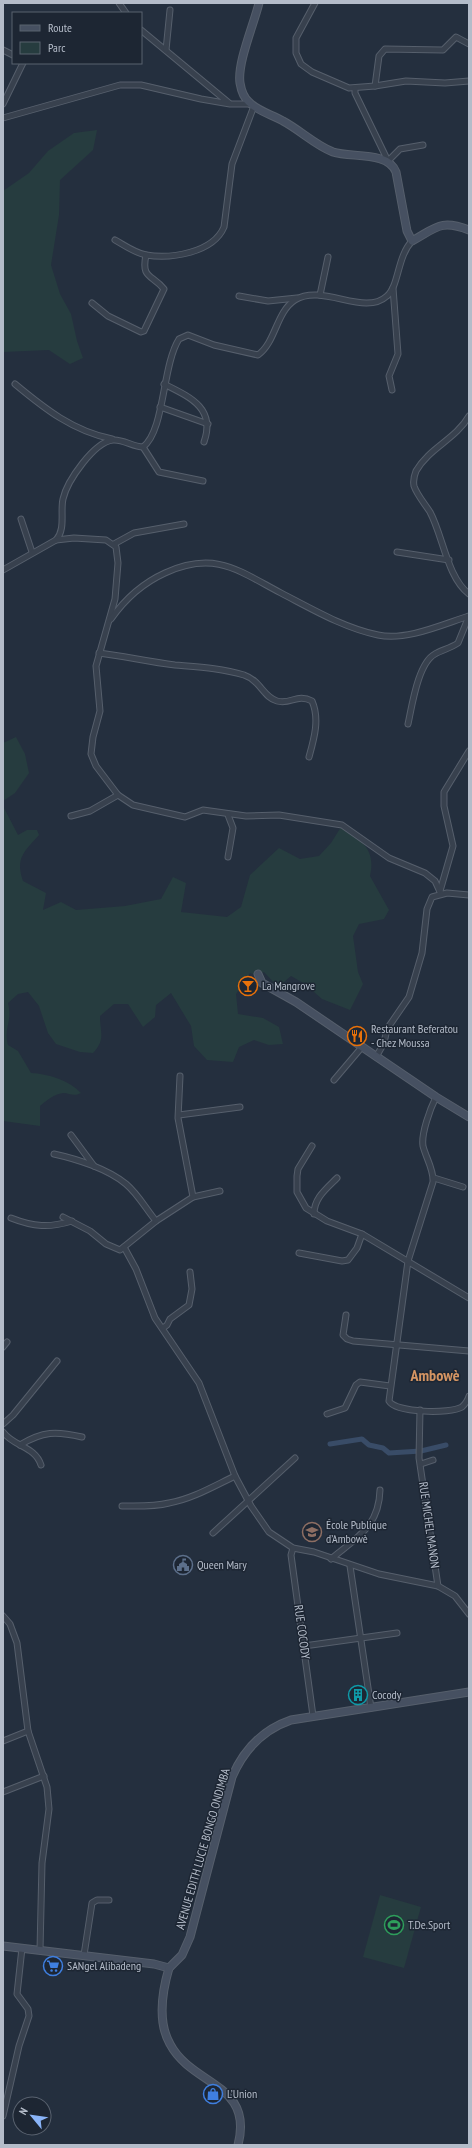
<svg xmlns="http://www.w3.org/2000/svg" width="472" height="2148" font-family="'PT Sans Narrow',sans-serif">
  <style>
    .green { fill: #263c3f }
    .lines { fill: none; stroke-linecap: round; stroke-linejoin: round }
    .canal { stroke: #394c67; stroke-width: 5 }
    .street-casing { stroke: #565f6c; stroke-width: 7 }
    .secondary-casing { stroke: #565f6c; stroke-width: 9 }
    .street { stroke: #38414e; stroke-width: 5 }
    .secondary { stroke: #465061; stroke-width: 7 }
    .labels { text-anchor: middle; stroke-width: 3; stroke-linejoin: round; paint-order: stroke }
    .poi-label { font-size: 12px; fill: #b4bcc9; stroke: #1d2633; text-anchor: start }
    .street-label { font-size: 12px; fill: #b4bcc9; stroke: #1d2633 }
    .district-label { font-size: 16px; font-weight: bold; fill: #d59563; stroke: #1d2633 }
  </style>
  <rect width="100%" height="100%" fill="#242f3e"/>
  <!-- green -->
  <g class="green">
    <polygon points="97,130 93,150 60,180 59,215 51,265 60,294 71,314 77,341 83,358 70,364 49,350 3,352 3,191 29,173 48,151 74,133"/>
    <polygon points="16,737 25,754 29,773 15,793 3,801 3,743"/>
    <path d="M3,806L18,835L27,830H37L39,835C24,852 15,858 23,881L46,893L43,910L61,902L76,910L125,906L161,899L173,877L186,883L181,912L227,917L241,907L250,875L279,848L300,859L319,856L331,843L341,827C362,841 376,849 370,876L389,910L384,919L359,924L353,936L358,972L363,984L350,1010L322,999L305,984L291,976L278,987L264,972L256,975L250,973L236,994L238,1014L263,1018L279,1027L283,1044L269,1045L254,1040L239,1047L233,1062L207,1060L194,1046L191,1026L171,993L156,1005L155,1017L143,1027L128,1004H114L100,1016C100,1033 106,1039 93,1053L80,1052L56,1044L48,1033L39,1006L28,992L18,994L8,1003C13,1022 3,1028 8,1045L18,1051L31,1073C48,1074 69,1080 81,1093C73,1097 70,1093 63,1093C54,1094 46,1101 40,1106V1126L3,1121Z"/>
    <polygon points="380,1895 421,1907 404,1968 363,1957"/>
  </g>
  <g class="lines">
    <!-- canal -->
    <polyline class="canal" points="330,1444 362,1439 369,1445 383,1448 389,1453 421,1451 446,1445"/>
    <defs>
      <g id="street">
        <polyline points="119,3 126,13"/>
        <polyline points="315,3 296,38 296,53 301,64 312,72 349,88 375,86 406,81 445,83 469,81"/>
        <polyline points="141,30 229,103"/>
        <polyline points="3,50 13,55"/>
        <polyline points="166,50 170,10"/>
        <polyline points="375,86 379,56 385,49 443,50 456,37 469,44"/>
        <polyline points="355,88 355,93 388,161 400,149 423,145"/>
        <polyline points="3,104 23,63"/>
        <polyline points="3,118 120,85 141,85 201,99 230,104 250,104"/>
        <path d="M115,240C124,245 135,253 146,255C171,259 213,253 224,227L232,164L254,106"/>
        <polyline points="320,295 328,257"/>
        <polyline points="239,296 268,301 297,298"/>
        <path d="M92,303L108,316L141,332L144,331L164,289C152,274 141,279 146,255"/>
        <path d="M15,384C45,409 73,431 112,439"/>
        <path d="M164,384C190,397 216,408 204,442"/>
        <polyline points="392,390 389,376 398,354 393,288"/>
        <polyline points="160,407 208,424"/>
        <path d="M469,416C456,439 429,448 416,471C414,476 413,481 414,486C417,495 425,504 430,512C443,536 447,577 469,594"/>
        <polyline points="143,447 159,472 203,481"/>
        <polyline points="21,519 32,552"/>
        <path d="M56,540C66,529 60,512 63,499C67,481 94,442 113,440C123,439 133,447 143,447C165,430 162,366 179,339L188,335L214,345L258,355C276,342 276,312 295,300C323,283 364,317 387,296C399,286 397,257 412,241"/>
        <polyline points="114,544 134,533 184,524"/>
        <polyline points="397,552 449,560"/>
        <polyline points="3,570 56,540 74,538 106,540 116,547 118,563 115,599 96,666 100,711 93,737 91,754 96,766 118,795 133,805 185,817 203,810 246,816 279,815 342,825 389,858 425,873 435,881 441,894"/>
        <path d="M111,619C125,599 143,583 165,573C215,550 239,571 281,593C312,609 344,628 378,635C406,641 441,625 469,616"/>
        <path d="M99,653C124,656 149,662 175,665C199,667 221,668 244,675C261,681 263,697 277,701C291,705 297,693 312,701C320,719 314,739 309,757"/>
        <path d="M408,724C412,706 418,663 435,654C442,650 451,648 458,643L469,616"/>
        <polyline points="228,815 233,828 228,857"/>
        <polyline points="71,816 90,811 118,795"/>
        <polyline points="440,891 453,846 444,806 444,792 469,751"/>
        <polyline points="376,1057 384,1043 387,1029 409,997 422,953 427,909 432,897 447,893 469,895"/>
        <polyline points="334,1080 362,1047"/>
        <path d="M436,1097C430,1109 421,1134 423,1146C426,1158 434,1170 433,1182L408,1261L389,1401C396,1413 450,1414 462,1407C465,1404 468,1400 469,1396"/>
        <polyline points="179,1115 240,1107"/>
        <polyline points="71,1135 94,1166"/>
        <polyline points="312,1146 298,1169 297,1176 297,1192 306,1208 327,1221 362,1234 469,1298"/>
        <path d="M54,1154C77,1159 108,1169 126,1184C138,1194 146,1209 156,1221L120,1250L106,1244L90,1231L63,1217"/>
        <polyline points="434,1178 463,1187"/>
        <polyline points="193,1197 220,1191"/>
        <path d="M314,1214C314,1198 326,1189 337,1178"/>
        <path d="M11,1218C34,1227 49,1228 72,1221"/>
        <polyline points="156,1221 193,1197 178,1118 180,1076"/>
        <polyline points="124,1247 136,1269 155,1318 199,1383 235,1476 251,1506 269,1532 293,1548 314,1552 379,1574 438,1586 455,1596 469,1614"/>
        <polyline points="299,1253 342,1261 348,1260 357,1248 362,1234"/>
        <polyline points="346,1315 343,1335 347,1339 353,1341 469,1351"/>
        <polyline points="163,1328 167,1325 170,1319 189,1305 192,1289 190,1272"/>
        <polyline points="3,1347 7,1342"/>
        <polyline points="420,1410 419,1458 438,1586"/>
        <polyline points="327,1414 345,1408 356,1385 360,1382 390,1386"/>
        <polyline points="3,1424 13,1415 57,1361"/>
        <path d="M3,1432C14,1447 35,1446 41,1465"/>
        <path d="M20,1445C43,1431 56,1431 82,1437"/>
        <polyline points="421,1464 433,1460"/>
        <path d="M122,1506C137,1506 153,1507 169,1503C192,1499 214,1486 235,1476"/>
        <polyline points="213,1533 295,1458"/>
        <polyline points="293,1548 291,1555 313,1716"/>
        <path d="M331,1559C357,1537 379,1527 380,1490"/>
        <polyline points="350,1566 371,1708"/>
        <polyline points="3,1616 10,1624 17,1643 28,1731 47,1787 49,1809 42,1863 40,1950"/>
        <polyline points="304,1646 397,1633"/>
        <polyline points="3,1741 28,1731"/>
        <polyline points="3,1792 44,1776"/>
        <polyline points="84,1955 92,1903 97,1900 109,1900"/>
        <polyline points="3,2116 19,2046 29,2016 28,2009 17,1994 22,1948"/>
      </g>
      <g id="secondary">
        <path d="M259,3C254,24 237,63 240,83C241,89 244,98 249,102C257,111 273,115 283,121C300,130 315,145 333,152C351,158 388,151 396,172L407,231L412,241C436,228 440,219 469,230"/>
        <polyline points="258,974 262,983 296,1002 436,1097 469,1117"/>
        <polyline points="3,1946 154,1964 169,1968"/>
        <path d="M169,1968L182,1955L190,1937L232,1777C244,1749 262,1730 291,1720L469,1692"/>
        <path d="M169,1968C162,1992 157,2021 170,2044C192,2086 254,2083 238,2145"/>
      </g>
    </defs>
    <!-- street casing -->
    <use href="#street" class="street-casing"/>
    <!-- secondary casing -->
    <use href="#secondary" class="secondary-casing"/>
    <!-- street -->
    <use href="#street" class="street"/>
    <!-- secondary -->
    <use href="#secondary" class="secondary"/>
  </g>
  <!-- icons -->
  <defs>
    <symbol id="bar-ring" viewBox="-11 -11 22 22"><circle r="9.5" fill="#1d2633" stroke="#e8710a" stroke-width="1.5"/><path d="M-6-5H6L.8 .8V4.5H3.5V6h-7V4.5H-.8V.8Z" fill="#e8710a"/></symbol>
    <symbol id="restaurant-ring" viewBox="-11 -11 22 22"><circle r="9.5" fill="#1d2633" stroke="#e8710a" stroke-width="1.5"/><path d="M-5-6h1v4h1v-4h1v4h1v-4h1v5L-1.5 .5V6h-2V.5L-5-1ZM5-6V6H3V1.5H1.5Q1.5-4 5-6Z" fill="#e8710a"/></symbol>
    <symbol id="school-ring" viewBox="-11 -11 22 22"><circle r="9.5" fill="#1d2633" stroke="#8d6e63" stroke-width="1.5"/><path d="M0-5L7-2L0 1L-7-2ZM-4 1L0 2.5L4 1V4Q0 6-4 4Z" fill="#8d6e63"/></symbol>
    <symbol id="civic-ring" viewBox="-11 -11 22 22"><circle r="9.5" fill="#1d2633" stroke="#5c6f8a" stroke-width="1.5"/><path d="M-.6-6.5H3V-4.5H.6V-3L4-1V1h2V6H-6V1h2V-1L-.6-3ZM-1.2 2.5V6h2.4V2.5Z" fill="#5c6f8a"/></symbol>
    <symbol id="building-ring" viewBox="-11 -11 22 22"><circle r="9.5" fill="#1d2633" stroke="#0f9aa8" stroke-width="1.5"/><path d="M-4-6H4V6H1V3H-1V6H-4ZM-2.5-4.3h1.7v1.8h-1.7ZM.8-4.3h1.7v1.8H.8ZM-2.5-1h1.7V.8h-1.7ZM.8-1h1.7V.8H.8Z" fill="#0f9aa8"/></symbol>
    <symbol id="stadium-ring" viewBox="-11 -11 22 22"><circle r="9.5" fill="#1d2633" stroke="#2e9e5b" stroke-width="1.5"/><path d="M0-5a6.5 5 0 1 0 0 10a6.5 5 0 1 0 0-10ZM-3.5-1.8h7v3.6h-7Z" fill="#2e9e5b"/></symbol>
    <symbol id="supermarket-ring" viewBox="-11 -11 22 22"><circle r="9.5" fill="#1d2633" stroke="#3f7fe0" stroke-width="1.5"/><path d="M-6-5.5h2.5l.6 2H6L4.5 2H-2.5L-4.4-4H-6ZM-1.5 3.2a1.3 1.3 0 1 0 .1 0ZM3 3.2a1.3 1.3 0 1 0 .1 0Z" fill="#3f7fe0"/></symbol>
    <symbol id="shop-ring" viewBox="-11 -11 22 22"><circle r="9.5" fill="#1d2633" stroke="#3f7fe0" stroke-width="1.5"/><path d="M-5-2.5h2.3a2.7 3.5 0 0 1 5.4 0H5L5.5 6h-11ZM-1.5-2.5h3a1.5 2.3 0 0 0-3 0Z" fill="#3f7fe0"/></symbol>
  </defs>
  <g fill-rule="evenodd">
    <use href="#bar-ring" x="237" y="975" width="22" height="22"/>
    <use href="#restaurant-ring" x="346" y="1025" width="22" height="22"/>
    <use href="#school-ring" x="301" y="1521" width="22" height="22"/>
    <use href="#civic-ring" x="172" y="1554" width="22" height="22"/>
    <use href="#building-ring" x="347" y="1684" width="22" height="22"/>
    <use href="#stadium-ring" x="383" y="1914" width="22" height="22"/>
    <use href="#supermarket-ring" x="42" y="1955" width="22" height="22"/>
    <use href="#shop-ring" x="202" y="2083" width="22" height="22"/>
  </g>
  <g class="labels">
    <!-- poi labels -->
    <g class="poi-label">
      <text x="262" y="990">La Mangrove</text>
      <text x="371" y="1033">Restaurant Beferatou<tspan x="371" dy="14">- Chez Moussa</tspan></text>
      <text x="326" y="1529">École Publique<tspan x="326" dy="14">d’Ambowè</tspan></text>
      <text x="197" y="1569">Queen Mary</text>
      <text x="372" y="1699">Cocody</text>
      <text x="408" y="1929">T.De.Sport</text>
      <text x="67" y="1970">SANgel Alibadeng</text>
      <text x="227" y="2098">L’Union</text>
    </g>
    <!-- street labels -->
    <g class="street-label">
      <text transform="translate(429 1525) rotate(82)" y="4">RUE MICHEL MANON</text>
      <text transform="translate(302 1632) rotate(82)" y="4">RUE COCODY</text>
      <text transform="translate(203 1849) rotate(-74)" y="4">AVENUE EDITH LUCIE BONGO ONDIMBA</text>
    </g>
    <!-- district labels -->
    <g class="district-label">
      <text x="435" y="1381">Ambowè</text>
    </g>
  </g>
  <!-- border -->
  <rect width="472" height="2148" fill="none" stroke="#b4bcc9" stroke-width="8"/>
  <!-- legend -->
  <rect x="12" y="12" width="130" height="52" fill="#1d2633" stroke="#59626f"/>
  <rect x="20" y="25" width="20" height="6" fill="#465061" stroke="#59626f"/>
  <text x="48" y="32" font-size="12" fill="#b4bcc9">Route</text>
  <rect x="20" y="42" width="20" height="12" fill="#263c3f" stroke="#59626f"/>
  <text x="48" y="52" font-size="12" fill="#b4bcc9">Parc</text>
  <!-- north arrow -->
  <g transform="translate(32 2116) rotate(299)"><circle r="19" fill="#1d2633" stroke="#59626f"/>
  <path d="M0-3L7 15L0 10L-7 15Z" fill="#8ab4f8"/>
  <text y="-6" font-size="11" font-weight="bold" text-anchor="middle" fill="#b4bcc9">N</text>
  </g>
</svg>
